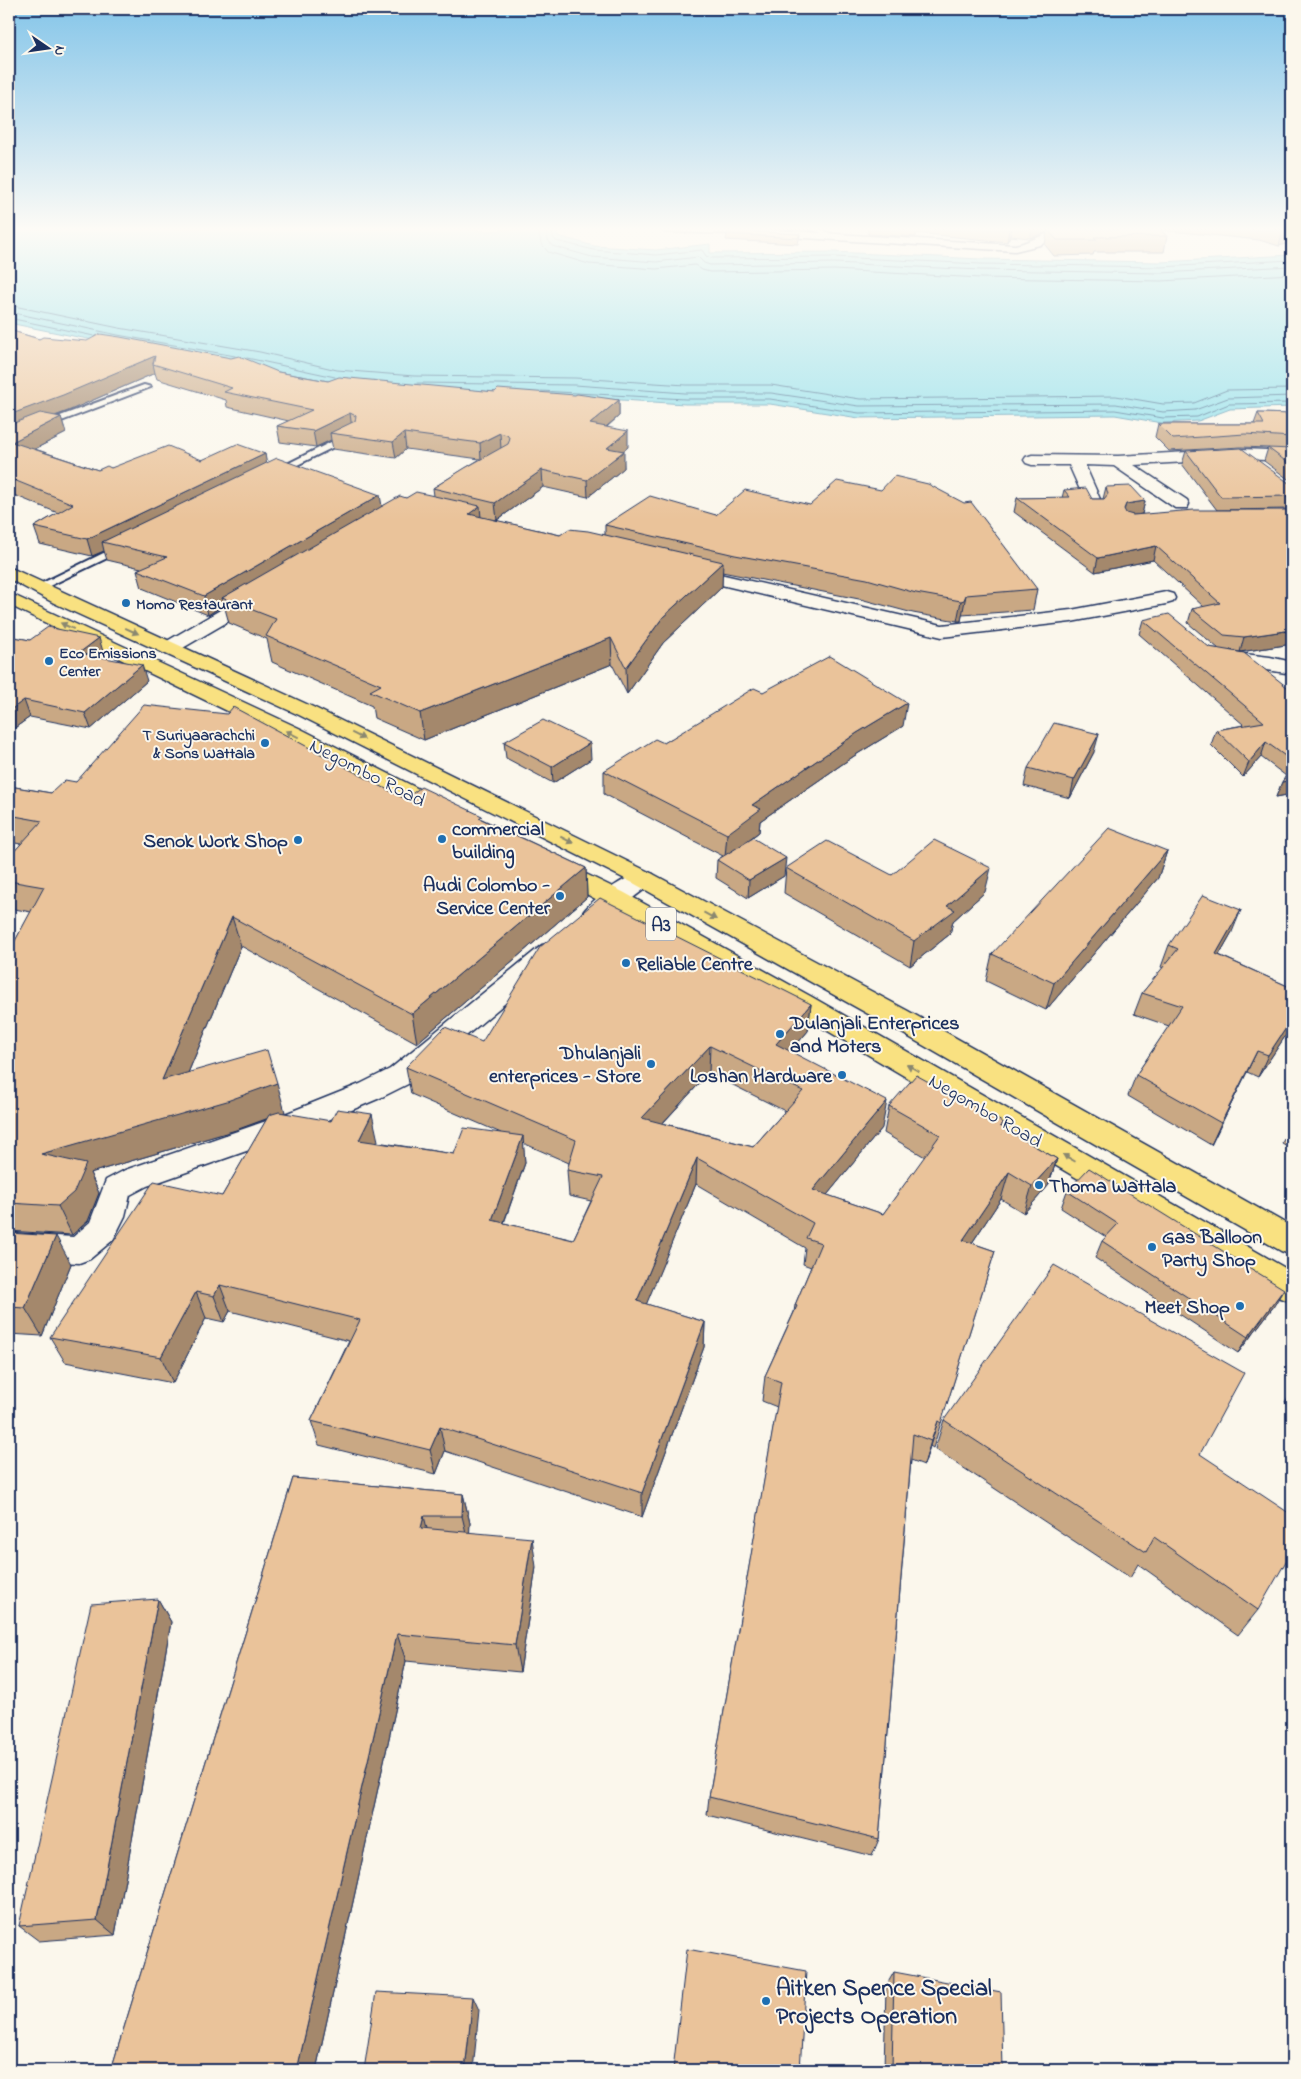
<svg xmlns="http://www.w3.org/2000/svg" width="1301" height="2079" font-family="'Indie Flower',sans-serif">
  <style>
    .water { fill: #8fdfeb; stroke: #6199b3 }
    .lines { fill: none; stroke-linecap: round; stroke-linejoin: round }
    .shore { stroke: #497596; stroke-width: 1 }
    .lane-casing { stroke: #1b2f5e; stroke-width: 4 }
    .street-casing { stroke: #1b2f5e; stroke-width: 3 }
    .highway-casing { stroke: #1b2f5e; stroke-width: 3 }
    .lane { fill: #fbf7ec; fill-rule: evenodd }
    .street { fill: #fbf7ec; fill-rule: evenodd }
    .highway { fill: #f9e181; fill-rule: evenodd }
    .wall { fill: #c9a884; stroke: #1b2f5e; fill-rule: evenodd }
    .shaded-wall { fill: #a4886c; stroke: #1b2f5e }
    .building { fill: #eac39a; stroke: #1b2f5e; fill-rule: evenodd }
    .oneway { fill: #8a8870 }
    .poi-dot { fill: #1f6fb2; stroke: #fbf7ec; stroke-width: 2 }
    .labels { text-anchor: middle; stroke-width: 4; stroke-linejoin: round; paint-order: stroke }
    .far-poi-label { font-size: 16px; font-weight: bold; fill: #1b2f5e; stroke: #fbf7ec; text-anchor: start }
    .shield { fill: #fbf7ec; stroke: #5e6b89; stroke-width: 1 }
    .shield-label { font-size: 19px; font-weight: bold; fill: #1b2f5e }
    .street-label { font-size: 20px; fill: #1b2f5e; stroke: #fbf7ec }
    .poi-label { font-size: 20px; font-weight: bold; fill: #1b2f5e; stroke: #fbf7ec; text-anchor: start }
    .near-poi-label { font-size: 24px; font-weight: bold; fill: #1b2f5e; stroke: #fbf7ec; text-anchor: start }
  </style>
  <rect width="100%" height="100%" fill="#fbf7ec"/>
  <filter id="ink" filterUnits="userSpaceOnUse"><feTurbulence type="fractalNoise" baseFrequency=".02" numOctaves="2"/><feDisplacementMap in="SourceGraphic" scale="10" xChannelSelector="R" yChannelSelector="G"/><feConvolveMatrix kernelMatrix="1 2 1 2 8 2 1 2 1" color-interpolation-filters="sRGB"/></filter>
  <g filter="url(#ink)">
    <!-- water -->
    <polygon class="water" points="9,229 469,229 481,231 537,229 557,231 558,236 594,246 656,250 710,244 710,253 834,252 981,259 1161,262 1292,255 1292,407 1230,409 1198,421 1162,423 1115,415 859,418 770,404 685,404 574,397 334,389 9,323"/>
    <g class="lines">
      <!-- shore -->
      <g class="shore">
        <polyline points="538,229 541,243 548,252 589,264 656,269 695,265 702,270 710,272 834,270 981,278 1161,281 1292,274"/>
        <polyline points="546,229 548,240 552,246 592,257 656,262 698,257 704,263 710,265 834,263 981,270 1161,273 1292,266"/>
        <polyline points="552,229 553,237 556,241 594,250 656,255 702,250 706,256 711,258 834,257 981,264 1161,267 1292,260"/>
        <polyline points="9,305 119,328 260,352 337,370 414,376 575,378 686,385 771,385 860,399 1116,396 1163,404 1194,403 1227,390 1292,389"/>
        <polyline points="9,312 118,335 235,356"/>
        <polyline points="9,318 94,336"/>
        <polyline points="247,358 335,377"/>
        <polyline points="417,383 575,385 685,393 771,393 859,406 1116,404 1163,412 1195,410 1228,398 1292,396"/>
        <polyline points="541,391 685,399 770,399 859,413 1115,410 1163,418 1197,417 1229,404 1292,403"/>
      </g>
      <defs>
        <g id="lane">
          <polygon points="811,229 819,229 840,237 835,238"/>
          <polygon points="144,385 151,387 9,441 9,435"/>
          <polygon points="351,432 355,435 354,437 277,475 274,476 269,473"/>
          <polygon points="124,543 129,546 128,548 43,589 39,590 34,587"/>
        </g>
        <g id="street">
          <path d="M660,229H754L1015,245C1036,241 1053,227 1074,229L1040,245L1015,251L738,234L665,232Z"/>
          <polygon points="1241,449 1292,451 1292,461 1241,459 1134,465 1187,500 1189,504 1187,508 1175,508 1114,466 1085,465 1103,506 1101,510 1089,510 1069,465 1032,465 1026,463 1024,460 1026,457 1032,455 1118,456"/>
          <polygon points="685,566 942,625 1071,610 1166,592 1173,594 1175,598 1173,602 1166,604 1071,622 942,637 679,575 676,571 679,567"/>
          <polygon points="258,590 265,592 267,596 265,600 176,652 169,654 162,652 159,648 162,644 251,592"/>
          <polygon points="1219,651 1270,657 1292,662 1292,674 1212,661 1209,657 1212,653"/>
          <path d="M644,871L653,874L656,879C654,883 604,920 599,921C594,923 590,922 584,921L581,915C591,899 626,876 644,871Z"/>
          <polygon points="551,943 560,945 564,951 560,957 410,1083 380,1098 295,1134 147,1186 130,1195 125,1216 113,1240 90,1259 79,1263 9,1259 9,1233 73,1237 90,1222 106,1180 125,1170 275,1118 360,1084 390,1069 542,945"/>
        </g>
        <g id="highway">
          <polygon points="9,567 313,707 653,874 908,1011 1292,1227 1292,1255 1281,1251 888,1025 635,884 299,715 54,603 9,579"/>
          <polygon points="9,593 301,729 452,806 455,811 452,816 444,818 436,816 285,739 9,605"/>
          <polygon points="553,860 561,862 623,892 812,997 1292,1272 1292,1302 1280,1298 794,1011 605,904 545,872 541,867 545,862"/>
        </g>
      </defs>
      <!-- lane casing -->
      <use href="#lane" class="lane-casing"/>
      <!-- street casing -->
      <use href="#street" class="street-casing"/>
      <!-- highway casing -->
      <use href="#highway" class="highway-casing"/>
      <!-- lane -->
      <use href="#lane" class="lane"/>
      <!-- street -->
      <use href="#street" class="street"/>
      <!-- highway -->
      <use href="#highway" class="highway"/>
    </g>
    <!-- wall -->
    <g class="wall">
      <polygon points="777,229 809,229 809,230"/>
      <polygon points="868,229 1292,229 1292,242 1279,246 1259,240 1161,230 1167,236 1164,252 1094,252 1093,255 1054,256 1045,245 1047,232 1030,238 1010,236 1007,242 916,233 916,237 868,234"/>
      <polygon points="727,234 800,234 798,244 726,240"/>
      <path d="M9,330L39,339L278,372L328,381L619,400V416L607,427L628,447L623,451L624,468L588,497L543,487L497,520L480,517L560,535H605V525L716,515L1037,589L1033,610L962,615L961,621H957L913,613L864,600L722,572V587L663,643L627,694L612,664L424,740L374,718L372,706L272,662L267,639L229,623L224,605L208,615L142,588L137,570L141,568L107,560L104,551L92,556L40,544L34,527L58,513L9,493ZM155,373L157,379L226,400L227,407L289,421L277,426L280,442L316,447L331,440L333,449L396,458L406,449L480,459L433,488L434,496L406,498L382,506L266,463L265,454L111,468L98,470L35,449L66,433L61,417L55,416L68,411Z"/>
      <polygon points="1258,413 1292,414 1292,482 1264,461 1268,448 1241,447 1169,451 1155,437 1158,424 1254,424"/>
      <polygon points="1186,451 1292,484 1292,509 1217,510 1182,464"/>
      <polygon points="1106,487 1145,501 1142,514 1134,515 1292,510 1292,644 1240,652 1230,650 1292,691 1292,794 1276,797 1282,782 1286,776 1261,757 1243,777 1211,745 1216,730 1244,725 1139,634 1143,620 1209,647 1219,649 1188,623 1192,609 1204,607 1153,560 1095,572 1014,512 1017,498 1062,498 1064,490 1092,499 1103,499"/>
      <polygon points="9,636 104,655 101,657 147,681 91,729 30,717 9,732"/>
      <polygon points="763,692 903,726 854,756 760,821 759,832 745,843 784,876 748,898 716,878 717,860 723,856 604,794 604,771 664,743"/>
      <polygon points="504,742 591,759 553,783 506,758"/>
      <polygon points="1094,752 1070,798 1024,786 1028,768"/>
      <path d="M76,782L405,799L482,819L586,868L587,897L417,1043L241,946L188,1073L285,1112L284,1113L378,1141L377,1142L454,1154L501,1133L411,1094L406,1067L482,1042L811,1004L808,1031L790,1052L882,1128L827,1195L883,1214L925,1157L884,1133L889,1106L1004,1123L1002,1127L1057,1159L1048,1186L1024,1213L1001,1199L972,1243L995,1251L933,1448L930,1446L924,1465L911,1460L879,1839L872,1856L707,1815L709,1797L777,1407L762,1401L765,1376L794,1312L795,1305L811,1267L803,1264L805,1248L696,1184L646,1304L705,1322L704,1347L642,1517L445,1451L436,1474L319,1445L311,1421L349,1341L230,1311L224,1322L206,1318L173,1383L65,1362L50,1337L222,1196L267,1119L236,1130L90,1173L99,1193L88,1221L72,1235L9,1231V952L31,912L9,908V857L21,844L9,842V786L51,793ZM709,1073L785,1111L753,1147L663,1123ZM523,1143L569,1163L567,1170L569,1196L591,1201L573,1240L504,1223L525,1163Z"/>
      <polygon points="1167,851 1158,878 1046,1010 986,981 992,954"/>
      <polygon points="786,868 892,875 985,892 953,921 950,934 910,966 784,893"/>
      <polygon points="1232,932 1219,955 1292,988 1292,1026 1258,1077 1247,1072 1211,1145 1128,1096 1136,1075 1169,1026 1134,1014 1142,993 1163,968 1161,967 1169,945"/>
      <polygon points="1292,1123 1292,1149 1282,1143"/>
      <polygon points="1067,1191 1274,1306 1238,1353 1095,1258 1102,1241 1106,1237 1061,1208"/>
      <polygon points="9,1233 71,1264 42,1336 9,1334"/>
      <polygon points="1292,1391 1292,1406 1285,1402"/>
      <polygon points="944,1420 1200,1454 1258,1610 1238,1635 1138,1564 1130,1578 935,1449"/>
      <polygon points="293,1478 463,1494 470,1523 469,1532 536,1567 520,1672 406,1661 316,2070 111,2070"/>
      <polygon points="158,1599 171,1622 115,1935 39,1941 19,1926"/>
      <polygon points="894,1972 1003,2070 884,2070 886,1986"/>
    </g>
    <!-- shaded-wall -->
    <g class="shaded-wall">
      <polygon points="1009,229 1012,229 1010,236 1007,242"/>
      <polygon points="1032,229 1057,229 1048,230 1047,232 1030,238"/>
      <polygon points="1292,229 1292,242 1279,246 1283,230"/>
      <polygon points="155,356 153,364 155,373 68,411 9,433 9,415"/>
      <polygon points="619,400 619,416 590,440 590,424"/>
      <polygon points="350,413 352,429 330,433 331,440 316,447 313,431"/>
      <polygon points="61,417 66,433 17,458 12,442"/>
      <polygon points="628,431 628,447 614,459 624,451 624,468 588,497 587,480 607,448"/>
      <polygon points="404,433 406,449 396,458 393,442"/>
      <polygon points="500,433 501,449 481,460 480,443"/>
      <polygon points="265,454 268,471 102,542 104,551 92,556 87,539"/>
      <polygon points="542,470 543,487 497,520 495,503"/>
      <polygon points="380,495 383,512 222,598 224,605 208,615 204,596"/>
      <polygon points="1145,501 1142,514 1122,517 1126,504"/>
      <polygon points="480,506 482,530 469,514"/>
      <polygon points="1156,546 1153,560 1095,572 1098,558"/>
      <polygon points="723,562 722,587 663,643 627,694 626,668 663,617"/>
      <polygon points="966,595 961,621 957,621 961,601"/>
      <polygon points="1292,630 1292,644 1240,652 1244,637"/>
      <polygon points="99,638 104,655 85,669 79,653"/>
      <polygon points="611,638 612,664 424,740 420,713"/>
      <polygon points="142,665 147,681 91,729 85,713"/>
      <polygon points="24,700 30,717 9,732 9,711"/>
      <polygon points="907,703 903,726 854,756 760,821 759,832 725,857 727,834 752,805 857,733"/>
      <polygon points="1099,734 1094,752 1070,798 1074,780"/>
      <polygon points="1266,742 1261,757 1243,777 1249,762"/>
      <polygon points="590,743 591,759 553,783 552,767"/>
      <polygon points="1292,780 1292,794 1276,797 1282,782"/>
      <polygon points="1167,851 1158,878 1046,1010 1054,983"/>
      <polygon points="786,858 784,876 748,898 749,880"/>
      <polygon points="586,868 587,897 417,1043 412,1014"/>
      <polygon points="991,868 985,892 953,921 950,934 910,966 914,941 947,906"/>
      <polygon points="1241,910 1232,932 1207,976 1216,954"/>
      <polygon points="232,917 241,946 173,1109 162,1080"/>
      <polygon points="811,1004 808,1031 773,1072 776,1044"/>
      <polygon points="1292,1019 1292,1026 1258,1077 1268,1055"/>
      <polygon points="710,1046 709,1073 642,1145 642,1118"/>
      <polygon points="1257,1051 1247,1072 1211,1145 1221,1123"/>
      <polygon points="277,1083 285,1112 236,1130 90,1173 99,1193 88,1221 72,1235 58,1206 41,1154"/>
      <polygon points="887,1101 882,1128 809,1217 813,1190"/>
      <polygon points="372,1114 378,1141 365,1166 359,1140"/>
      <polygon points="523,1136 525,1163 495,1247 492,1220"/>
      <polygon points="697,1158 696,1184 637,1327 637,1301"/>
      <polygon points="1057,1159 1048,1186 1024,1213 1032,1186"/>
      <polygon points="1009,1172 1001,1199 956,1267 963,1240"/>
      <polygon points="56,1236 71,1264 42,1336 25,1308"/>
      <polygon points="220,1285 230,1311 224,1322 214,1296"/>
      <polygon points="1284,1289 1274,1306 1238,1353 1248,1337"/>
      <polygon points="196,1292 206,1318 173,1383 161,1357"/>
      <polygon points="705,1322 704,1347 642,1517 642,1493"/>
      <polygon points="938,1421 930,1446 924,1465 931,1441"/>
      <polygon points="440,1427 445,1451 436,1474 430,1450"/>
      <polygon points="463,1494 470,1523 469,1545 462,1516"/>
      <polygon points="424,1516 431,1545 421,1528"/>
      <polygon points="532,1538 536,1567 520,1672 515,1645"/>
      <polygon points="158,1599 171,1622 115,1935 97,1920"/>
      <polygon points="397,1634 406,1661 316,2070 297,2070"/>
      <polygon points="473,1997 479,2010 473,2070 465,2070"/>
    </g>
    <!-- building -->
    <g class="building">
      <polygon points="1050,229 1159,229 1167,236 1094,237 1097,240 1057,240 1048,230"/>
      <polygon points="1277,229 1291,229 1283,230"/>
      <polygon points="729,230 800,234 798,238 727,234"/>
      <polygon points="9,330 39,339 43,337 87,341 100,334 120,337 231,358 239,356 278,372 328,381 339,377 495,392 498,389 575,395 577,394 619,400 590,424 628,431 607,448 624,451 587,480 542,470 495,503 433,488 465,468 508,444 510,439 507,435 500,433 480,443 404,433 393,442 330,433 355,421 356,416 350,413 313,431 277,426 312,410 224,392 232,388 153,364 155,356 63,395 9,415"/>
      <polygon points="40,413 61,417 12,442 98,470 107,466 111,468 168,446 202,460 237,444 265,454 87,539 34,527 73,504 9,478 9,425"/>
      <polygon points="1258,413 1292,414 1292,437 1245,434 1173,439 1158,424 1264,424"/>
      <polygon points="1241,448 1289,483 1292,484 1292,496 1221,497 1186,451"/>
      <polygon points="1268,448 1292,449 1292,466"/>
      <polygon points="277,458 380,495 204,596 137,570 167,557 102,542"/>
      <polygon points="894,476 928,484 964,503 971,502 1037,589 966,595 964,600 961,601 916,593 867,579 735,555 605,525 650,496 716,515 745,490 810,505 837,481 881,490"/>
      <polygon points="1131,486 1145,501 1126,504 1124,509 1126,513 1133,515 1194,510 1292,510 1292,630 1244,637 1224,635 1192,609 1220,603 1156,546 1098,558 1017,498 1070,497 1064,490 1086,488 1092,499 1104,499 1108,494 1106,487"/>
      <polygon points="416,492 480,506 469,514 560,535 569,529 588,531 723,562 663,617 626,668 611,638 420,713 370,691 381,685 266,636 276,619 222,598 400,496 406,498"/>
      <polygon points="1169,614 1209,647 1244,653 1292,691 1292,761 1266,742 1249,762 1216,730 1264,722 1143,620"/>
      <polygon points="48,627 99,638 79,653 142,665 85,713 24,700 9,711 9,636 30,640"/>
      <polygon points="830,656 907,703 857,733 752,805 761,809 727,834 604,771 655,739 664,743 754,688 763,692"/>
      <polygon points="144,705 227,714 233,707 405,799 421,787 482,816 479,818 586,868 412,1014 232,917 162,1080 267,1050 277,1083 227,1101 41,1154 86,1164 74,1192 58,1206 9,1203 9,952 44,887 9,881 9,857 42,821 9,815 9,786 51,793 65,780 76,782"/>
      <polygon points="543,720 590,743 552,767 504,742"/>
      <polygon points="1054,723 1099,734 1074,780 1028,768"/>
      <polygon points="1292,767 1292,780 1282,782"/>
      <polygon points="1109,828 1167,851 1054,983 992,954"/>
      <polygon points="753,838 786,858 749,880 717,860"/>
      <polygon points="934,840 991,868 947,906 955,910 914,941 786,868 827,841 892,875"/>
      <polygon points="1203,895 1241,910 1216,954 1292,988 1292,1019 1268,1055 1257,1051 1221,1123 1136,1075 1182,1006 1142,993 1178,949 1169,945"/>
      <path d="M600,898L811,1004L776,1044L887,1101L813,1190L883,1214L940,1135L889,1106L916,1075L1004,1123L1000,1126L1057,1159L1032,1186L1009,1172L963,1240L995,1251L941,1423L938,1421L931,1441L913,1434L879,1839L709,1797L781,1382L765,1376L797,1306L795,1305L821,1243L806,1238L813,1223L697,1158L637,1301L705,1322L642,1493L440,1427L430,1450L311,1421L360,1320L220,1285L214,1296L196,1292L161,1357L50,1337L154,1181L222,1196L269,1115L279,1112L331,1121L337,1109L372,1114L359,1140L454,1154L464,1128L523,1136L492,1220L573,1240L603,1177L567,1170L576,1140L406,1067L445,1027L482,1042L540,947ZM710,1046L803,1091L753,1147L642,1118Z"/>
      <polygon points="1089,1168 1284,1289 1248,1337 1102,1241 1118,1224 1067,1191"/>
      <polygon points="9,1233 56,1236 25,1308 9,1307"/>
      <polygon points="1054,1265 1244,1373 1200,1454 1292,1515 1292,1551 1258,1610 1154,1537 1146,1552 944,1420"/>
      <polygon points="293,1478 463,1494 462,1516 424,1516 421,1528 532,1538 515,1645 397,1634 297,2070 111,2070"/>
      <polygon points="158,1599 97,1920 19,1926 91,1604"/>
      <polygon points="687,1949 806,1971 800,2070 673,2070"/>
      <polygon points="894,1972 1001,1992 1003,2070 892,2070"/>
      <polygon points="376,1992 473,1997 465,2070 364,2070"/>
    </g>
    <!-- one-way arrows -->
    <defs><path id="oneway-solid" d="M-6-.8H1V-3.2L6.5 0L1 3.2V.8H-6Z" transform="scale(1.25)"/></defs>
    <g class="oneway">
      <use href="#oneway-solid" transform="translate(67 626) rotate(-155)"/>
      <use href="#oneway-solid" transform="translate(132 631) rotate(24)"/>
      <use href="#oneway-solid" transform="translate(292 734) rotate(-154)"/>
      <use href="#oneway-solid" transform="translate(358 736) rotate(26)"/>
      <use href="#oneway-solid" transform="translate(567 840) rotate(27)"/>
      <use href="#oneway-solid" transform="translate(710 916) rotate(29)"/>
      <use href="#oneway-solid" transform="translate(913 1068) rotate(-150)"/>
      <use href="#oneway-solid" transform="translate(1069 1158) rotate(-150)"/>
    </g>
  </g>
  <!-- sky -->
  <linearGradient id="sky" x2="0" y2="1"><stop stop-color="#84c5e9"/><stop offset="0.44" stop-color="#fdfbf6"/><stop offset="1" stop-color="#fdfbf6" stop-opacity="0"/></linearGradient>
  <rect width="1301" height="520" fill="url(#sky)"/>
  <!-- markers -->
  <g class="poi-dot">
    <circle cx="126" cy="603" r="5"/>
    <circle cx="49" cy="661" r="5"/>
    <circle cx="265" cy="743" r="5"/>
    <circle cx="442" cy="839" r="5"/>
    <circle cx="298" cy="840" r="5"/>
    <circle cx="560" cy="896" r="5"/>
    <circle cx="626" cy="963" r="5"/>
    <circle cx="780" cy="1034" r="5"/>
    <circle cx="651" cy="1064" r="5"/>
    <circle cx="842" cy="1075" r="5"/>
    <circle cx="1039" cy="1185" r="5"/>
    <circle cx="1152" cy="1247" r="5"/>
    <circle cx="1240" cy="1306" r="5"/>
    <circle cx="766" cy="2001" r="5"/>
  </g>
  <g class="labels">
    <!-- far-poi labels -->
    <g class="far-poi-label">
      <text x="136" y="609">Momo Restaurant</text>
      <text x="59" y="658">Eco Emissions<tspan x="59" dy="18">Center</tspan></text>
      <text x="255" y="740" text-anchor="end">T Suriyaarachchi<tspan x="255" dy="18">&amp; Sons Wattala</tspan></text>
    </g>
    <!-- shield labels -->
    <rect class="shield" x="646" y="907.5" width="30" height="33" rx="4"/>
    <g class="shield-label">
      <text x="661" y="931">A3</text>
    </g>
    <!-- street labels -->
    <g class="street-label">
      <text transform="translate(368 772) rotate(27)" y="7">Negombo Road</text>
      <text transform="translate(986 1110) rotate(30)" y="7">Negombo Road</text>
    </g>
    <!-- poi labels -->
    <g class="poi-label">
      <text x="452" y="835">commercial<tspan x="452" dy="23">building</tspan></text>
      <text x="288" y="847" text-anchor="end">Senok Work Shop</text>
      <text x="550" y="891" text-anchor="end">Audi Colombo -<tspan x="550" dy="23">Service Center</tspan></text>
      <text x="636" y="970">Reliable Centre</text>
      <text x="790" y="1029">Dulanjali Enterprices<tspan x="790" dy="23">and Moters</tspan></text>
      <text x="641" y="1059" text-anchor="end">Dhulanjali<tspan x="641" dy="23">enterprices - Store</tspan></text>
      <text x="832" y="1082" text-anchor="end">Loshan Hardware</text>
      <text x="1049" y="1192">Thoma Wattala</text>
      <text x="1162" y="1243">Gas Balloon<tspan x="1162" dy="23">Party Shop</tspan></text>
      <text x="1230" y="1313" text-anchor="end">Meet Shop</text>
    </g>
    <!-- near-poi labels -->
    <g class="near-poi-label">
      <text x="776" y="1995">Aitken Spence Special<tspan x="776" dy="28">Projects Operation</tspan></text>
    </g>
  </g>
  <!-- margin -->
  <rect width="1301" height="2079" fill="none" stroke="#fbf7ec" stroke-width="30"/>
  <rect x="15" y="15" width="1271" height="2049" fill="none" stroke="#1b2f5e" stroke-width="2" filter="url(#ink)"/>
  <!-- north arrow -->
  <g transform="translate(48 48) rotate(103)" stroke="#fbf7ec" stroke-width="4" paint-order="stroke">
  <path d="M0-4L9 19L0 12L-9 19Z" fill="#1b2f5e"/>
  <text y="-8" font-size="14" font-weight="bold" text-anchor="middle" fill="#1b2f5e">N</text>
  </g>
</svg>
